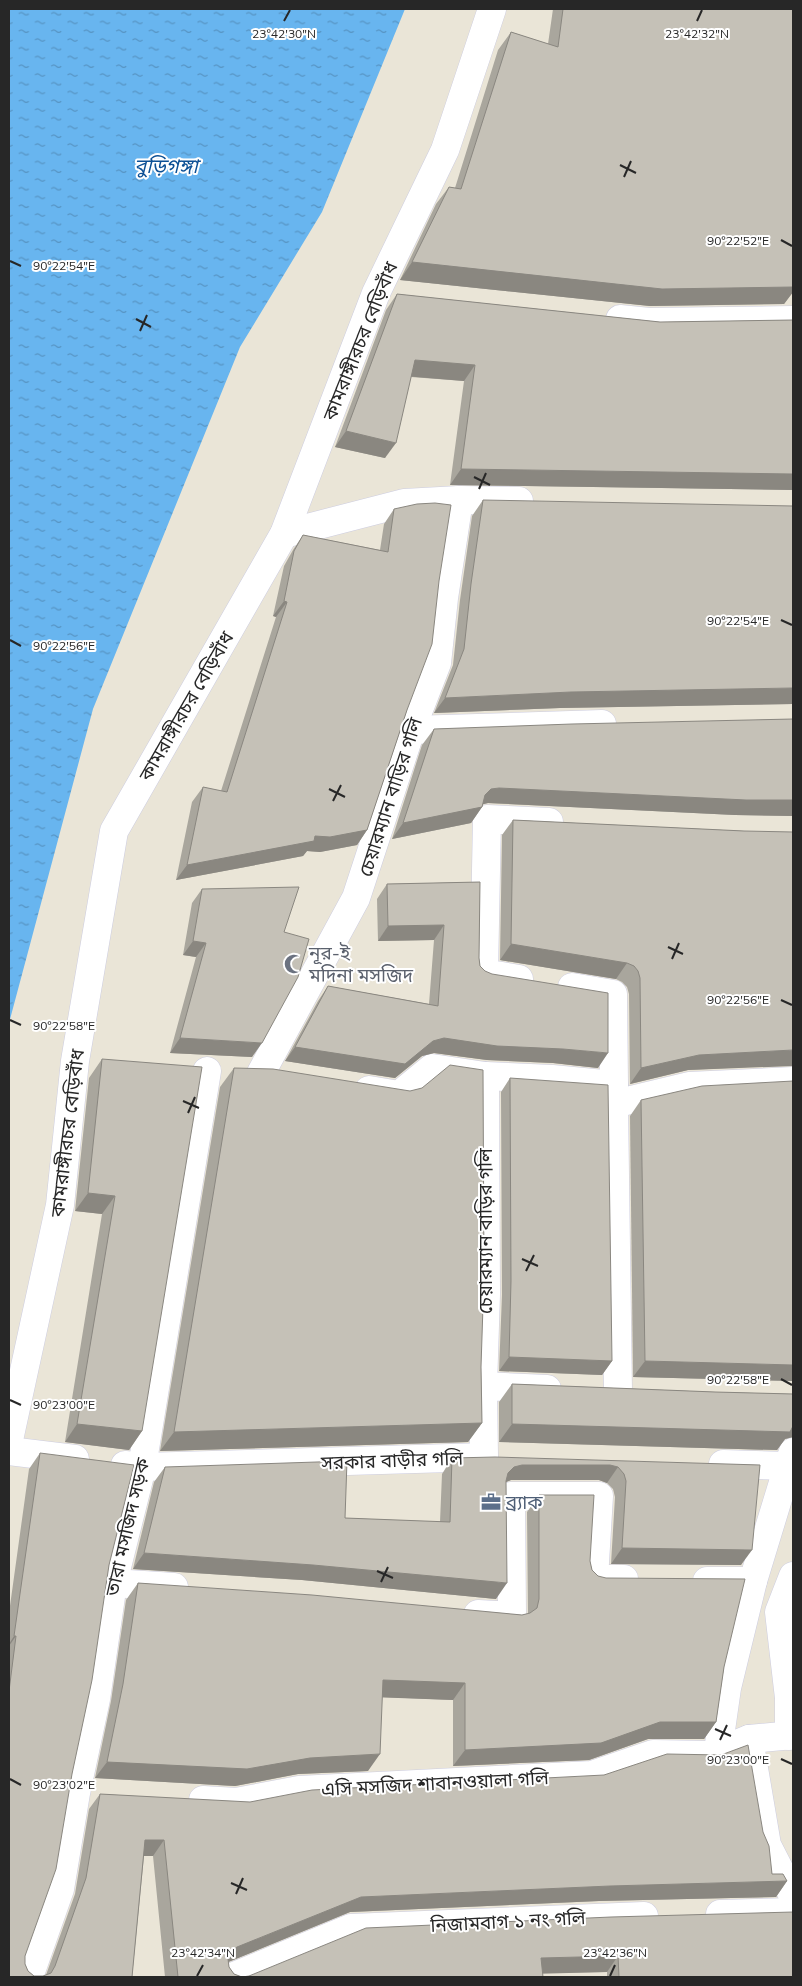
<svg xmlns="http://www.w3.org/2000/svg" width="802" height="1986" font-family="Mulish,'Noto Sans Bengali',sans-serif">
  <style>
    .water { fill: url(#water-ripples) }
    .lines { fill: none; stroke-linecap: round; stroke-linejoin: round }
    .street-casing { stroke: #cdcde0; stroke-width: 29 }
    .street { stroke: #fff; stroke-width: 28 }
    .wall { fill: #a9a69d }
    .shaded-wall { fill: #8a8780 }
    .building { fill: #c5c1b7; stroke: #8a8780 }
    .ticks { fill: none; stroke: #272727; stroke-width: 2 }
    .labels { text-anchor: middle; stroke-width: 4; stroke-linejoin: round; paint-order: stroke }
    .street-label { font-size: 19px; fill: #272727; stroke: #fff }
    .worship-label { font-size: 19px; fill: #5b616d; stroke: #fff; text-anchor: start }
    .service-label { font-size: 19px; fill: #4e5e75; stroke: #fff; text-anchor: start }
    .water-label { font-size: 20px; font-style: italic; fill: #0c5095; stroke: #fff }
    .ticks-label { font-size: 12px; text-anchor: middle; fill: #272727; stroke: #fff; stroke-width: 4; stroke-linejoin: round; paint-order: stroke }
  </style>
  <defs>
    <pattern id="water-ripples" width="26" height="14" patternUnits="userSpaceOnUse" patternTransform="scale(1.25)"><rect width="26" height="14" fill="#68b5ef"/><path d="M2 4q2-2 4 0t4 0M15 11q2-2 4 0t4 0" fill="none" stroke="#5693c2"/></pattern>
  </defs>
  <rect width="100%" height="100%" fill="#eae5d7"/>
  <!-- water -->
  <polygon class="water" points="9,9 405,9 322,212 240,347 93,709 9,1023"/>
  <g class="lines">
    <defs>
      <g id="street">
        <polyline points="620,319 649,322 793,320"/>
        <polyline points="284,534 404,503 459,500 519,501"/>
        <polyline points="411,730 602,724"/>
        <polyline points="519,979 484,973 487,819 549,822"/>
        <polyline points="572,987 613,994 614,1085"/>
        <polyline points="261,1073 356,898 411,730 437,663 444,598 459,500"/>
        <polyline points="369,1090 399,1095 432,1068 485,1076 552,1079 614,1085 614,1104 689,1086 793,1081"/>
        <polyline points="614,1104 618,1392"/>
        <polyline points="483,1386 486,1294 485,1076"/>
        <polyline points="9,1440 60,1205 75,1061 114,831 284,534 376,293 445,150 492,9"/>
        <polyline points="9,1451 75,1459"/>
        <polyline points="723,1464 788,1466"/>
        <polyline points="125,1465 142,1467 484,1457 483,1386 547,1389"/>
        <polyline points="707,1581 753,1581 727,1688 718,1751"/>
        <polyline points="753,1581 788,1466 793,1452"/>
        <polyline points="113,1583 174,1587"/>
        <polyline points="478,1614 512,1616 511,1496 599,1496 594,1579 624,1579"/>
        <polyline points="789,1736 789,1698 779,1612 793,1576"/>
        <polyline points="749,1739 767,1845 793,1896"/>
        <polyline points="203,1800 236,1802 299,1790 592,1775 653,1754 710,1755 749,1739 793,1735"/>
        <polyline points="720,1914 793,1912"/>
        <polyline points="29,1977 60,1889 76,1793 96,1699 113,1583 142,1467 207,1071"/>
        <polyline points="232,1977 351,1928 644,1916"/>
      </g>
    </defs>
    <!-- street casing -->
    <use href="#street" class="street-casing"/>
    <!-- street -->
    <use href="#street" class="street"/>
  </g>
  <!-- wall -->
  <g class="wall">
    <polygon points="553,9 793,9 793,292 784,304 650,306 400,280 436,204 449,187 455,188 498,50 511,32 548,44"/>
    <polygon points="397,294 660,322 793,320 793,490 450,485 464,381 411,377 385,458 335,447 386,310"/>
    <polygon points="483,500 793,704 560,708 434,713 453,665 460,600 472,516"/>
    <polygon points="394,509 407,710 367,830 357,845 320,852 307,851 303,856 176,880 192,802 203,787 221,791 276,617 273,616 284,566 293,550 303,535 380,550 384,524"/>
    <polygon points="793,719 793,816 735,815 488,803 483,804 482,807 471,823 392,839 422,745 434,729"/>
    <polygon points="513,820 744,831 792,1065 688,1070 630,1084 629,994 627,987 622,982 616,979 500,960 502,835"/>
    <polygon points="480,882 479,958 480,966 485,971 598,1068 553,1063 487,1060 434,1053 422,1056 395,1078 285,1061 318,1001 328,986 429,1004 434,940 378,941 377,899 387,884"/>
    <polygon points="202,889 284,932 252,1057 170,1053 196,957 183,955 192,903"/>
    <polygon points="102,1059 142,1431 129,1450 65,1442 102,1214 75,1211 89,1078"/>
    <polygon points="234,1068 481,1367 482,1423 468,1442 160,1451 220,1087"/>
    <polygon points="510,1078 612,1361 602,1375 499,1371 502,1295 501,1092"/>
    <polygon points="793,1081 793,1381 633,1377 630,1116 641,1100"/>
    <polygon points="512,1384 715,1392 793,1394 793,1437 785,1439 777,1450 499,1442 499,1402"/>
    <polygon points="40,1453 109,1565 25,1956 25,1964 28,1971 34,1976 43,1976 46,1975 75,1894 89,1809 100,1794 763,1832 772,1874 787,1881 776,1897 599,1901 350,1912 228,1962 229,1967 234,1974 242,1977 611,1917 793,1977 607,1977 607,1972 542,1973 543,1977 165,1977 153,1856 144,1856 132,1977 9,1977 9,1613 29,1469"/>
    <polygon points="452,1458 760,1465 741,1565 611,1564 615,1497 613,1489 607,1483 599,1480 511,1480 506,1482 496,1599 302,1580 133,1569 154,1482 165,1467 345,1518 440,1522 442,1474"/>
    <polygon points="539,1495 590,1561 592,1570 598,1576 724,1667 716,1722 704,1739 648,1739 589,1760 453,1766 453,1700 382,1697 368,1771 298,1774 235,1786 95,1778 111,1701 126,1600 138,1583 522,1615 528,1614 527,1512"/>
  </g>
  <!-- shaded-wall -->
  <g class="shaded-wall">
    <polygon points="412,262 793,287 793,292 784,304 650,306 400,280"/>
    <polygon points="415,360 475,365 464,381 404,376"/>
    <polygon points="346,431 396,443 385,458 335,447"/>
    <polygon points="461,469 793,474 793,490 450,485"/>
    <polygon points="284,601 287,602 276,617 273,616"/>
    <polygon points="793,688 793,704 560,708 434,713 445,698 571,692"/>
    <polygon points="499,788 793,800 793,816 735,815 488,803 480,805 482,807 471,823 392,839 403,823 485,795 491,789"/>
    <polygon points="367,830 357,845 320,852 307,851 303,856 176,880 187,865 315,836"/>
    <polygon points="444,925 434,940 378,941 388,926"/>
    <polygon points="193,941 206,943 196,957 183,955"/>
    <polygon points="511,944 627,963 616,979 500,960"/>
    <polygon points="180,1038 262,1043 252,1057 170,1053"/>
    <polygon points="444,1038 563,1049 608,1053 598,1068 553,1063 487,1060 434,1053 422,1056 395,1078 285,1061 295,1047 433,1041"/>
    <polygon points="793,1050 793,1066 688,1070 630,1084 641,1068 699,1055"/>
    <polygon points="88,1193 115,1196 102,1214 75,1211"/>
    <polygon points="509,1357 612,1361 602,1375 499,1371"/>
    <polygon points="645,1361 793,1365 793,1381 633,1377"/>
    <polygon points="482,1423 468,1442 160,1451 174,1432"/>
    <polygon points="77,1424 142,1431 129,1450 65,1442"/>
    <polygon points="512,1424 793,1426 793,1437 785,1439 777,1450 499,1442"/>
    <polygon points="522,1465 610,1465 618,1467 607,1483 599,1480 511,1480 503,1483 508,1473 514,1467"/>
    <polygon points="622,1548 752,1550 741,1565 611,1564"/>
    <polygon points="144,1553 313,1565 507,1583 496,1599 302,1580 133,1569"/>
    <polygon points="14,1636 16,1636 9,1646 9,1644"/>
    <polygon points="383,1680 465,1683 453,1700 371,1697"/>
    <polygon points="660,1722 716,1722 704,1739 648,1739 589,1760 453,1766 465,1750"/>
    <polygon points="380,1754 368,1771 298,1774 235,1786 95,1778 107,1762 310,1758"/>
    <polygon points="145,1840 164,1840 153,1856 134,1856"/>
    <polygon points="787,1881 776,1897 599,1901 350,1912 226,1963 230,1952 237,1947 361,1897 610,1886"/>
    <polygon points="618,1956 607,1972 530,1974 541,1958"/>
  </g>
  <!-- building -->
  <g class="building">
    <polygon points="563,9 793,9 793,287 662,289 412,262 449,187 461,189 511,32 558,47"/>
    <polygon points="397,294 660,322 793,320 793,474 461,469 475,365 415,360 396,443 346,431"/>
    <polygon points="483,500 793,506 793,688 571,692 445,698 464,649 471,584"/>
    <polygon points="435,503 451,505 439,581 432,644 407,710 367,830 330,837 315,836 314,841 187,865 203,787 227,792 287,602 284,601 294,551 303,535 388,552 394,509 417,504"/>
    <polygon points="793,719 793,800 746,800 499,788 491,789 485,795 482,807 403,823 434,729 572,724"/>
    <polygon points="513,820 744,831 793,832 793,1050 699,1055 641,1068 640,978 638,971 634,966 627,963 511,944"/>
    <polygon points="480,882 479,958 480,966 485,971 492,974 608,993 608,1053 563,1049 497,1046 444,1038 433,1041 405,1064 295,1047 328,986 438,1006 444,925 388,926 387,884"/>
    <polygon points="299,887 284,932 309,939 298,977 262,1043 180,1038 206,943 193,941 202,889"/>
    <polygon points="102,1059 202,1067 142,1431 77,1424 115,1196 88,1193"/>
    <polygon points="450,1065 483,1070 484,1275 481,1367 482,1423 174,1432 234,1068 273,1069 410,1091 422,1088"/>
    <polygon points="510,1078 608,1085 612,1361 509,1357 511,1281"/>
    <polygon points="793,1081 793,1365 645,1361 641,1100 702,1086"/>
    <polygon points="512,1384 715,1392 793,1394 793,1426 790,1432 512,1424"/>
    <polygon points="40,1453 134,1465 109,1565 92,1680 72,1774 56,1869 25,1956 25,1964 28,1971 34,1976 43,1976 51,1973 55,1966 86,1878 100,1794 250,1802 312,1790 604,1775 667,1754 721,1755 748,1745 763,1832 769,1846 772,1874 783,1874 787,1881 610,1886 361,1897 237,1947 230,1952 228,1959 229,1967 234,1974 242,1977 249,1976 366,1928 611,1917 793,1912 793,1977 619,1977 618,1956 541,1958 543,1977 178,1977 164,1840 145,1840 132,1977 9,1977 9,1691 16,1636 14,1636"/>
    <polygon points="495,1457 760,1465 752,1550 622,1548 626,1481 624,1474 618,1467 610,1465 522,1465 514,1467 508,1473 506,1481 507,1583 313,1565 144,1553 165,1467 347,1461 345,1518 450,1522 452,1458"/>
    <polygon points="539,1495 594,1495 590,1561 592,1570 598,1576 606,1578 745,1579 724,1667 716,1722 660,1722 601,1743 465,1750 465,1683 383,1680 380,1754 310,1758 247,1769 107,1762 123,1684 138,1583 312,1595 522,1615 530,1613 537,1608 539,1599"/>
  </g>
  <!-- ticks -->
  <path class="ticks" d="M284,21L290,10M697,21L702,10M620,165L636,173M624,177L631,161M781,240L792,246M10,261L21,266M136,319L151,327M140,331L147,315M474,477L490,485M479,489L486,473M781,620L792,625M10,640L21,646M329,789L345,797M333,801L341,785M668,947L683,954M672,959L679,943M781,1000L792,1005M10,1020L21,1025M183,1101L199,1108M188,1113L195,1097M522,1259L538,1266M526,1271L534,1255M781,1379L792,1385M10,1400L21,1405M377,1571L393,1578M381,1582L388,1567M715,1729L731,1736M720,1740L727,1725M781,1759L792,1764M10,1779L21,1785M231,1883L247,1890M236,1894L243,1878M197,1976L203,1965M610,1976L615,1965"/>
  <!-- icons -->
  <defs>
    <symbol id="mosque-bare" viewBox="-9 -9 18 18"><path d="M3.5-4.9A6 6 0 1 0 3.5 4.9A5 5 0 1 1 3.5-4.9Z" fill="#6b7280" stroke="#fff" stroke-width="2.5" paint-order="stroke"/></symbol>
    <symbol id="office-bare" viewBox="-9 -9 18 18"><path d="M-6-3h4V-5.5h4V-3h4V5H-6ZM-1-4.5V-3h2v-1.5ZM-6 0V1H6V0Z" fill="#5c6f8a" stroke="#fff" stroke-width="2.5" paint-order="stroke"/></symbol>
  </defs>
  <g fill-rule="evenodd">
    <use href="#mosque-bare" x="280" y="950" width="28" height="28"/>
    <use href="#office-bare" x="477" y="1488" width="28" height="28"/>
  </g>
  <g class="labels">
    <!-- street labels -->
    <g class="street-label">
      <text transform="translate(360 341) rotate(-68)" y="7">কামরাঙ্গীরচর বেড়িবাঁধ</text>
      <text transform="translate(186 706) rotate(-60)" y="7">কামরাঙ্গীরচর বেড়িবাঁধ</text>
      <text transform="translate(390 797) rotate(-72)" y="7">চেয়ারম্যান বাড়ির গলি</text>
      <text transform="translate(67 1133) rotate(-83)" y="7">কামরাঙ্গীরচর বেড়িবাঁধ</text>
      <text transform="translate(485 1231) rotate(-90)" y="7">চেয়ারম্যান বাড়ির গলি</text>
      <text transform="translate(392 1460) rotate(-2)" y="7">সরকার বাড়ীর গলি</text>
      <text transform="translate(127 1527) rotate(-77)" y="7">তারা মসজিদ সড়ক</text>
      <text transform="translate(435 1783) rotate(-3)" y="7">এসি মসজিদ শাবানওয়ালা গলি</text>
      <text transform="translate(508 1921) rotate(-3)" y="7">নিজামবাগ ১ নং গলি</text>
    </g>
    <!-- worship labels -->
    <g class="worship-label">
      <text x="309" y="960">নূর-ই<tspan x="309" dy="22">মদিনা মসজিদ</tspan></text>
    </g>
    <!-- service labels -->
    <g class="service-label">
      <text x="506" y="1509">ব্র্যাক</text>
    </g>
    <!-- water labels -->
    <g class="water-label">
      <text x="166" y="173">বুড়িগঙ্গা</text>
    </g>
  </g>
  <g class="ticks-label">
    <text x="284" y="38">23°42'30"N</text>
    <text x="697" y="38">23°42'32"N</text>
    <text x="738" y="245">90°22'52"E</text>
    <text x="64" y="270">90°22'54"E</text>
    <text x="738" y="625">90°22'54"E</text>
    <text x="64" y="650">90°22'56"E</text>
    <text x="738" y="1004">90°22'56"E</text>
    <text x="64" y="1030">90°22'58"E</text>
    <text x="738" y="1384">90°22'58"E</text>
    <text x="64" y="1409">90°23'00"E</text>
    <text x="738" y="1764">90°23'00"E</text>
    <text x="64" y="1789">90°23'02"E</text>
    <text x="203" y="1957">23°42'34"N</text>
    <text x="615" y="1957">23°42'36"N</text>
  </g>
  <!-- border -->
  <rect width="802" height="1986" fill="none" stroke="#272727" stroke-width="20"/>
</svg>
